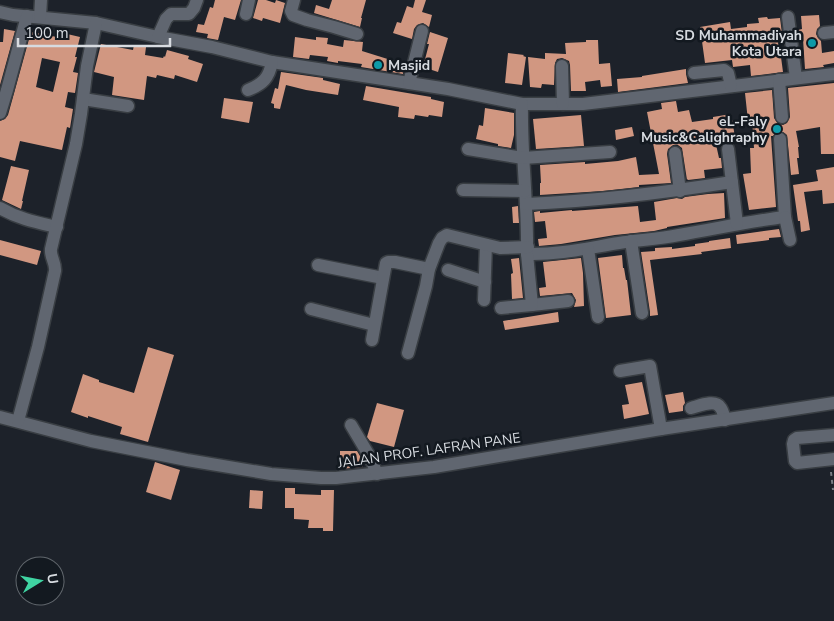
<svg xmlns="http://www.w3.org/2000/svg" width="834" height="621" font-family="'Nunito Sans',sans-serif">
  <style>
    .building { fill: #d19781; fill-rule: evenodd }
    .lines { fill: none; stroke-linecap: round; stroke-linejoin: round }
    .minor-casing { stroke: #393e43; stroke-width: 15 }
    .path { stroke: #7a7e85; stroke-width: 2; stroke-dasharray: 4 4; stroke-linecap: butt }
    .minor { stroke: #606670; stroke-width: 12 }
    .culture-dot { fill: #0f9aa8; stroke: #131920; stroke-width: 2 }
    .labels { text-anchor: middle; stroke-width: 5; stroke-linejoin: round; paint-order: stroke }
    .poi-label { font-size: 14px; font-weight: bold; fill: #d7dbe0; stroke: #131920; text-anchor: end }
    .street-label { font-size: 14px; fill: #d7dbe0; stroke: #131920 }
  </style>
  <rect width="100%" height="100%" fill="#1d222a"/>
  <!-- building -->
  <g class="building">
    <polygon points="215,0 241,0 235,20 224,17 218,40 207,38 208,34 196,32 198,24 204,25 210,7 213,8"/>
    <polygon points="258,0 266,0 275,3 276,0 285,3 280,23 263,18 262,21 253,18"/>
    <polygon points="332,0 366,0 361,18 362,18 360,27 314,13 316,5 329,9"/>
    <polygon points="415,0 426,0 422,12 432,15 429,27 423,23 417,25 414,29 412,39 393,33 397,22 401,23 407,6 413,8"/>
    <polygon points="819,15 820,26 817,29 816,34 818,38 821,41 822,53 834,51 834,63 823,65 824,67 805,69 803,39 799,40 798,30 802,29 801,16"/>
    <polygon points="767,17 768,19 780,18 783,41 779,42 783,72 751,76 750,65 733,67 732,60 705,63 700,27 730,22 731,29 747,27 747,24 759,23 758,18"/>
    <polygon points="4,29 15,31 0,85 0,42 3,42"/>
    <path d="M31,32L62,38L63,33L80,37L75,57H77L73,72L78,73L75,93L68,92L65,107L73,109L70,128L67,127L62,150L20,141L15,161L0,157V121L5,119L8,115ZM42,58L60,62L53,92L36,87Z"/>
    <polygon points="430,32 448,38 438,72 423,67 429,44 427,44"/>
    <polygon points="295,37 316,40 316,37 328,38 327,44 343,47 344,40 363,42 362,51 394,61 393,65 404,68 403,74 361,67 362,64 338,61 338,63 327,61 328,57 310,55 309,59 293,57"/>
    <polygon points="586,40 598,40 599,64 610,63 612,86 601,87 600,80 585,82 586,91 571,91 570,65 569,61 562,58 557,59 555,63 554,85 542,84 541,88 530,87 528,57 545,59 545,53 566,54 565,43 586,42"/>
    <polygon points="101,44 133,50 134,45 146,47 145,55 163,58 164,56 165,57 167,50 189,56 188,59 203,64 197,82 175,75 174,79 157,75 156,78 147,76 144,100 112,95 114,77 94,72"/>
    <polygon points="508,53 524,55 523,56 526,57 522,85 505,83"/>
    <polygon points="686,69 686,74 688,83 618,92 617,79 642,77 642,76"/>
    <polygon points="281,72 323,78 323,80 340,84 338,95 306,90 286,85 280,109 274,108 274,104 271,103 275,88 278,89"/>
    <polygon points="834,83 834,154 821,154 820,127 796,131 799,147 798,147 799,158 797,158 799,174 791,175 787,135 783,132 776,132 773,136 771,136 776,207 749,210 743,174 751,173 750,148 754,148 752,121 748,121 745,93 772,90 774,118 778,124 783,125 787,123 790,117 788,88"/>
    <polygon points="366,86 431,97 431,99 444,102 442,117 429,115 428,117 415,115 414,119 398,117 399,107 363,100"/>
    <polygon points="224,98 253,102 249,123 221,118"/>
    <polygon points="676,101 678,112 689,110 692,122 713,119 713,117 731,114 735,137 715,140 719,158 721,158 722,168 704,170 705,178 688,180 688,179 687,180 682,148 678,145 673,145 668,149 667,154 671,183 639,185 639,187 603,191 540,195 540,183 541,183 540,165 585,162 585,164 618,161 636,157 639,175 659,174 647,112 662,109 661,103"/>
    <polygon points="485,108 514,113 514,135 511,148 498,146 498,144 476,139 479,125 483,126"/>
    <polygon points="581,115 584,146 536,149 533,119"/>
    <polygon points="632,127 634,136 616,140 615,130"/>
    <polygon points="11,166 29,170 22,201 23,201 21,209 2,200"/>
    <polygon points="834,167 834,203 823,204 822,190 804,192 810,230 801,232 800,221 798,221 793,185 818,181 816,170"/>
    <polygon points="724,193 725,218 667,227 667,228 654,231 615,235 561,244 539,246 538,239 547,238 545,221 535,222 534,212 540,211 540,213 572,210 572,211 638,206 640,222 656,220 654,202 677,198 682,199 685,197 708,194"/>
    <polygon points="518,206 519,223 513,223 512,207"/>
    <polygon points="779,229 781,237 769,238 769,240 737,244 736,235"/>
    <polygon points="730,238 731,248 701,252 702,254 650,260 658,315 650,316 650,312 641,252 655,251 655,248 672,247 672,249 695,246 695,244 709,242 709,241"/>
    <polygon points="0,240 41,251 37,265 0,255"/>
    <polygon points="622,255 623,268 624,268 626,280 627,280 631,315 606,318 598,258"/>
    <polygon points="519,258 523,298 512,299 511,274 513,273 511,259"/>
    <polygon points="581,258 583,273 584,306 574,307 576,300 572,293 540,296 539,288 546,287 543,262"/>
    <polygon points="558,312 559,322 505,330 503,321"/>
    <polygon points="148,347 174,355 148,442 120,434 122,427 88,416 88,418 71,412 83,374 99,380 99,382 134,393"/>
    <polygon points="642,382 649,414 624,419 622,405 629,404 625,385"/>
    <polygon points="683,392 685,403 683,406 683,411 669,413 665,395"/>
    <polygon points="377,403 404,410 394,447 370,441 367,437"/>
    <polygon points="340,451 357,451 363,461 363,467 340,469"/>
    <polygon points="155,462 180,470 171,500 146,492"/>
    <polygon points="285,488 295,488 295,494 321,495 321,490 334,490 333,531 323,531 323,528 308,528 309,520 294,519 294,508 285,508"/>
    <polygon points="250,490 263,491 262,509 249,508"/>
  </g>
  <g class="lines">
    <defs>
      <g id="minor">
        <polyline points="294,0 291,11 293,15 307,20 334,27 357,34"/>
        <polyline points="0,12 13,15 96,23 158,37 212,47 272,62 448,89 522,104 583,104 834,74"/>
        <polyline points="246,14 249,0"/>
        <polyline points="40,17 41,0"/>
        <polyline points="788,17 796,78"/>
        <polyline points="824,33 834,32"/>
        <polyline points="158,37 166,19 171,14 189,14 194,8 197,0"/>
        <polyline points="562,66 563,104"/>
        <polyline points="694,73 724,70 728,73 731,86"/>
        <polyline points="779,80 782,117"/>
        <polyline points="409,83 422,31"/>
        <path d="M248,90C263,84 269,78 272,62"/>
        <polyline points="83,99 128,106"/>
        <path d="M522,104C521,154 528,204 527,254C558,255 588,248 619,243C639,240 659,239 679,235C715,229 750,221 785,217L780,139"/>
        <polyline points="0,113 7,90 27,16"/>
        <polyline points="468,149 523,158 610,152"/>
        <polyline points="728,149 737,224"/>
        <polyline points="675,153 680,191"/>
        <polyline points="463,190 525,191"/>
        <path d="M526,204C595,201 663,193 732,182"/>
        <path d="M0,208C19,219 35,222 57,227"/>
        <polyline points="785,217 790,240"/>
        <polyline points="631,241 642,313"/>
        <polyline points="588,249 598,317"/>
        <polyline points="318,265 383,278"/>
        <polyline points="448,270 485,282"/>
        <polyline points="484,300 486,245"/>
        <polyline points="532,305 568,301"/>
        <polyline points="501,308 532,305 527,254"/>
        <polyline points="311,309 374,325"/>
        <polyline points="372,340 386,263 388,262 395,262 429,269"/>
        <polyline points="408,353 426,286 429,269 439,243 442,238 447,235 500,248 528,247"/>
        <polyline points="620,371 650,366 661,429"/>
        <path d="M691,408C699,406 715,399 720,407C723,410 724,416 725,420"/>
        <polyline points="0,417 91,441 187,460 271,474 321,478 336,478 434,467 661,429 834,403"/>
        <path d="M18,421L38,347L55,271C56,263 50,257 51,249L76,144L81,114L87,66L96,23"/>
        <polyline points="351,425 370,457 377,474"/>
        <polyline points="834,435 797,438 794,440 793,444 795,461 797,463 834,459"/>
      </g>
    </defs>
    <!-- minor casing -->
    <use href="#minor" class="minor-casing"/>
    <!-- path -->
    <polyline class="path" points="831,472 833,490"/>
    <!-- minor -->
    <use href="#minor" class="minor"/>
  </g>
  <!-- markers -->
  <g class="culture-dot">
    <circle cx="812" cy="43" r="5"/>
    <circle cx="378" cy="65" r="5"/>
    <circle cx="777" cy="129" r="5"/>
  </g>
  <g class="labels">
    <!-- poi labels -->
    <g class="poi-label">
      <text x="802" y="40">SD Muhammadiyah<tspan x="802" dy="16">Kota Utara</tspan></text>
      <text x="388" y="70" text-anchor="start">Masjid</text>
      <text x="767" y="126">eL-Faly<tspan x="767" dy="16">Music&amp;Calighraphy</tspan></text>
    </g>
    <!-- street labels -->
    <g class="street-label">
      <text transform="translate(429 450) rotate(-8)" y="5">JALAN PROF. LAFRAN PANE</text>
    </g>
  </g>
  <!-- north arrow -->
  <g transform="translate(40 581) rotate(80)"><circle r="24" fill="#131920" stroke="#61676d"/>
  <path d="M0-4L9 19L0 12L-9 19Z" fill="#3fd4a2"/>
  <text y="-8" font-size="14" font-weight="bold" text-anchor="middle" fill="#d7dbe0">U</text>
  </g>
  <!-- scale -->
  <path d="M18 38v8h152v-8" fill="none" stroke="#d7dbe0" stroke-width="2.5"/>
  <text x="25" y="38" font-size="15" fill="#d7dbe0" stroke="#131920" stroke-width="4" paint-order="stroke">100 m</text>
</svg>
